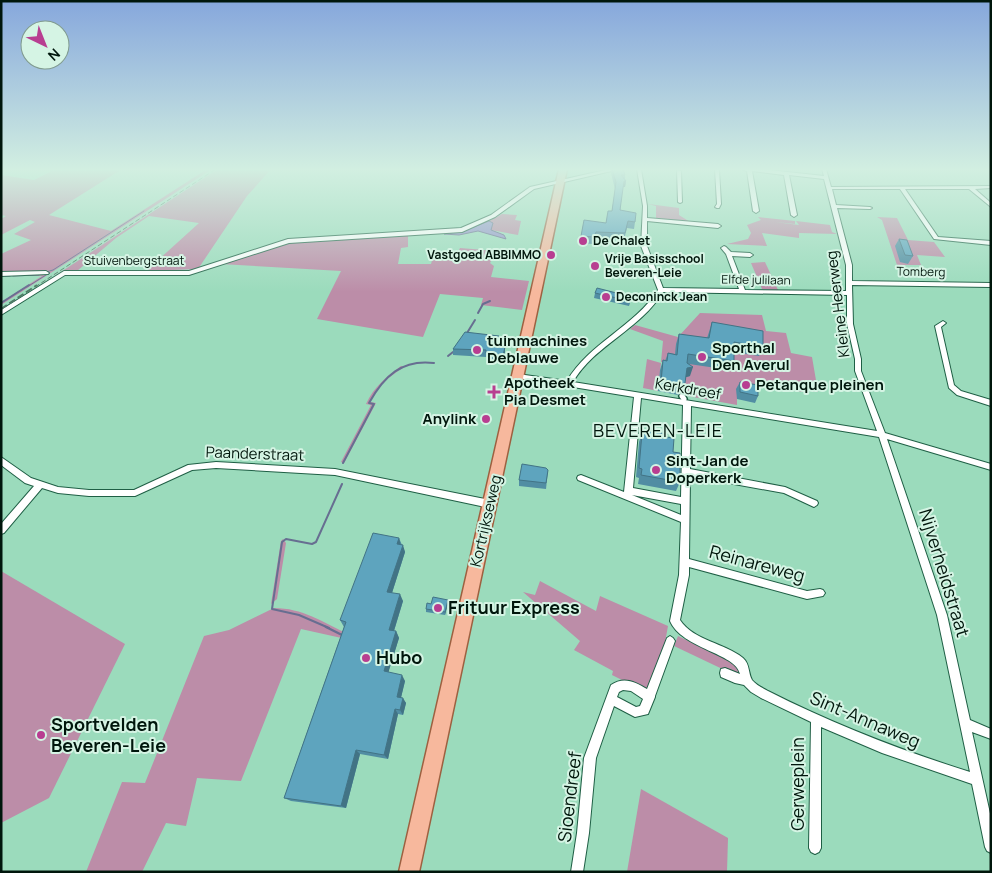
<svg xmlns="http://www.w3.org/2000/svg" width="992" height="873" font-family="Manrope,sans-serif">
  <style>
    .green { fill: #bc8da8 }
    .water { fill: #9394ca; stroke: #676e91 }
    .lines { fill: none; stroke-linecap: round; stroke-linejoin: round }
    .stream-far2 { stroke: #676e91; stroke-width: 1 }
    .stream-far1 { stroke: #676e91; stroke-width: 2 }
    .stream { stroke: #676e91; stroke-width: 2.5 }
    .pedestrian-casing { stroke: #1f5f45; stroke-width: 8 }
    .minor-casing { stroke: #1f5f45; stroke-width: 2 }
    .primary-casing { stroke: #9d6040; stroke-width: 3 }
    .pedestrian { stroke: #fff; stroke-width: 5 }
    .minor { fill: #fff; fill-rule: evenodd }
    .primary { fill: #f7b89d; fill-rule: evenodd }
    .rail-far1 { stroke: #507c67; stroke-width: 1; stroke-dasharray: 5 2.5; stroke-linecap: butt }
    .rail { stroke: #507c67; stroke-width: 2; stroke-dasharray: 7 3; stroke-linecap: butt }
    .wall { fill: #518da3 }
    .shaded-wall { fill: #427385 }
    .building { fill: #5ea4be; stroke: #427385 }
    .poi-dot { fill: #b83e91; stroke: #d5f4e4; stroke-width: 2 }
    .labels { text-anchor: middle; stroke-width: 4; stroke-linejoin: round; paint-order: stroke }
    .far-poi-label { font-size: 12px; font-weight: bold; fill: #00160c; stroke: #d5f4e4; text-anchor: start }
    .far-street-label { font-size: 12px; fill: #00160c; stroke: #d5f4e4 }
    .street-label { font-size: 15px; fill: #00160c; stroke: #d5f4e4 }
    .poi-label { font-size: 15px; font-weight: bold; fill: #00160c; stroke: #d5f4e4; text-anchor: start }
    .quarter-label { font-size: 18px; letter-spacing: 1px; fill: #00160c; stroke: #d5f4e4 }
    .near-street-label { font-size: 18px; fill: #00160c; stroke: #d5f4e4 }
    .near-poi-label { font-size: 18px; font-weight: bold; fill: #00160c; stroke: #d5f4e4; text-anchor: start }
  </style>
  <rect width="100%" height="100%" fill="#9bdbbc"/>
  <!-- green -->
  <g class="green">
    <polygon points="42,169 122,169 49,215 111,231 207,169 212,169 1,305 1,302 42,276 1,275 47,273 1,273 1,254 31,240 14,234 35,222 30,220 1,235 1,219 6,216 1,215 1,175 34,180 52,171"/>
    <polygon points="218,169 271,169 247,196 198,269 146,271 199,223 149,216 116,238 77,271 63,272 12,304"/>
    <polygon points="648,204 679,208 679,215 690,222 656,219 656,206"/>
    <polygon points="502,214 517,215 515,220 521,221 518,235 491,230 493,224 489,221"/>
    <polygon points="758,217 795,221 795,224 775,222 799,225 796,221 830,225 832,232 837,234 799,233 799,238 762,233 767,246 727,244 748,239 751,233 747,225 761,220"/>
    <polygon points="877,217 897,218 908,240 934,242 945,257 917,255 921,265 897,265 882,220"/>
    <polygon points="408,235 408,247 401,248 398,264 431,264 433,257 455,258 460,248 497,251 490,263 494,266 491,277 529,281 522,310 481,305 483,298 440,294 423,337 317,319 341,271 220,264 289,242"/>
    <polygon points="765,262 778,290 762,289 751,263"/>
    <polygon points="700,313 762,315 766,331 786,333 791,353 812,357 818,392 803,390 803,392 756,384 756,392 737,389 737,405 682,395 684,366 661,362 663,341 630,329 635,325 678,337"/>
    <polygon points="647,359 661,363 658,391 643,388"/>
    <path d="M401,366L404,367C390,376 376,387 370,402L376,403L344,463L341,462L371,405L366,404C374,387 385,378 401,366Z"/>
    <polygon points="283,539 286,543 277,599 271,604 281,541"/>
    <polygon points="1,571 125,644 49,798 1,823"/>
    <polygon points="540,581 596,611 600,596 668,626 664,648 649,688 640,689 612,675 613,671 574,650 580,641 523,592 535,595"/>
    <path d="M274,608C302,608 323,622 348,634L346,639L301,629L241,781L197,778L186,826L166,823L142,872H86L122,782L145,783L204,636L229,630Z"/>
    <polygon points="678,636 736,664 740,670 739,673 735,675 674,646"/>
    <polygon points="641,789 728,838 727,872 627,872"/>
  </g>
  <!-- water -->
  <polygon class="water" points="489,221 493,223 491,230 504,235 506,239 478,231 459,235 444,234 466,230"/>
  <g class="lines">
    <!-- stream-far2 -->
    <g class="stream-far2">
      <polyline points="46,272 53,270 144,211"/>
      <polyline points="1,276 10,276"/>
      <polyline points="13,276 39,275"/>
      <polyline points="27,287 46,275"/>
    </g>
    <!-- stream-far1 -->
    <g class="stream-far1">
      <polyline points="1,303 29,285"/>
      <polyline points="478,313 483,304 490,301"/>
      <polyline points="467,333 475,320"/>
      <polyline points="448,356 453,352"/>
      <path d="M343,463L374,404L369,403C384,376 402,359 434,363"/>
      <polyline points="329,628 299,615 272,609 282,542 286,539 312,544 316,542 342,484"/>
    </g>
    <!-- stream -->
    <polyline class="stream" points="326,627 342,635"/>
    <defs>
      <polyline id="pedestrian" points="682,396 684,399"/>
      <g id="minor">
        <polygon points="610,169 620,169 534,189 495,217 462,232 289,243 189,275 65,275 1,315 1,310 64,271 189,271 288,239 461,228 491,215 530,187"/>
        <path d="M637,169H641L647,206V218L718,224L721,226L718,228L647,221V246L663,288L739,289L726,254L721,248L724,246L726,247L731,252L750,253L753,255L750,257L732,256L745,290L846,291V265L824,179L789,175L797,215L794,217L791,215L784,175L752,171L759,211L756,213L753,211L747,171L741,169H759L824,176L822,169H826L831,187L991,186V188L975,189L991,203V207L969,189H905L938,237L991,241V245L934,239L900,189H832L836,205L870,207L872,208L870,209L837,208L852,265V281L991,283V287L852,285L853,324L861,359V371L885,433L991,464V470L887,439L947,615L970,720L991,729V739L972,732L991,818V853L987,851L985,847L972,784L882,753L821,727V848L819,852L815,854L811,852L809,848L811,722L761,698L751,692L744,685L735,683L721,677L720,673L721,669L725,668L740,674C736,653 682,649 670,621L679,575L681,522L578,480L577,478L578,476L581,475L624,492L634,397L518,378L515,376L518,374L567,381C589,343 634,327 658,290L641,246L643,206ZM663,292L847,295V324L855,359V371L877,431L573,382C589,354 620,338 643,316C651,309 657,301 663,292ZM641,398L683,405L681,497L633,488ZM691,406L879,437L937,615L970,772C900,750 833,724 768,691C763,688 756,685 752,680C748,673 750,664 743,658C725,643 694,641 680,620L689,575V567L807,599L823,596L825,593L823,590L820,589L807,591L689,559L690,476L784,493L814,507L817,505L818,503L817,501L785,487L690,469ZM632,495L681,504V515Z"/>
        <polygon points="715,169 719,169 721,204 719,208 717,208 715,207 717,204"/>
        <polygon points="677,170 681,171 682,202 680,203 678,202"/>
        <polygon points="46,271 49,273 48,274 1,276 1,272"/>
        <polygon points="943,321 946,323 941,327 954,385 961,391 991,400 991,406 957,395 949,388 935,326"/>
        <polygon points="1,457 31,478 58,487 89,490 134,490 188,465 216,462 335,469 490,500 493,502 494,504 493,506 490,508 335,475 216,468 192,470 135,496 89,496 58,493 42,488 4,533 1,534 1,524 34,486 25,483 1,465"/>
        <path d="M670,636L673,638L675,641L655,696V697L648,714L635,717L614,706L596,758L589,833L583,872H571L577,833L584,758L611,685C624,676 635,682 647,689L667,638ZM623,690L631,691L643,699L640,706L636,707L617,697L619,692Z"/>
      </g>
      <polygon id="primary" points="559,169 567,169 419,872 399,872"/>
    </defs>
    <!-- pedestrian casing -->
    <use href="#pedestrian" class="pedestrian-casing"/>
    <!-- minor casing -->
    <use href="#minor" class="minor-casing"/>
    <!-- primary casing -->
    <use href="#primary" class="primary-casing"/>
    <!-- pedestrian -->
    <use href="#pedestrian" class="pedestrian"/>
    <!-- minor -->
    <use href="#minor" class="minor"/>
    <!-- primary -->
    <use href="#primary" class="primary"/>
    <!-- rail-far1 -->
    <polyline class="rail-far1" points="35,287 216,169"/>
    <!-- rail -->
    <polyline class="rail" points="1,309 37,285"/>
  </g>
  <!-- wall -->
  <g class="wall">
    <polygon points="611,169 623,169 625,175 625,179 626,181 625,187 623,187 620,210 635,222 634,229 627,228 624,240 595,239 593,244 580,243 581,236 606,223 612,211 615,189 611,173"/>
    <polygon points="899,239 913,256 908,264 900,262 895,246"/>
    <polygon points="595,293 632,297 629,306 594,298"/>
    <polygon points="712,322 763,347 759,356 734,352 734,361 730,370 689,364 690,376 686,377 682,392 678,395 658,391 660,370 663,360 665,361 668,353 675,354 676,344 679,334 707,338 709,332"/>
    <polygon points="499,336 498,346 505,347 505,354 503,362 486,360 486,357 453,355 453,349"/>
    <polygon points="740,382 758,396 755,403 737,399 736,389"/>
    <polygon points="650,431 666,437 673,452 680,482 676,491 638,484 639,478 636,477 639,442 642,433 649,434"/>
    <polygon points="548,470 546,489 519,486 519,480"/>
    <polygon points="399,538 405,552 392,593 403,601 394,631 396,631 399,638 388,672 405,681 401,697 406,703 403,715 398,714 388,759 360,754 346,808 291,801 284,798 344,627 340,620"/>
    <polygon points="448,603 445,615 426,612 426,609 431,604"/>
  </g>
  <!-- shaded-wall -->
  <g class="shaded-wall">
    <polygon points="624,181 626,181 625,187 623,187"/>
    <polygon points="505,347 505,354 503,362 503,355"/>
    <polygon points="693,367 690,376 683,378 687,368"/>
    <polygon points="685,383 682,392 678,395 681,386"/>
    <polygon points="399,538 401,546 397,544"/>
    <polygon points="403,545 405,552 390,599 387,592"/>
    <polygon points="400,594 403,601 392,637 389,630"/>
    <polygon points="448,600 448,603 445,615 445,612"/>
    <polygon points="396,631 399,638 387,677 384,671"/>
    <polygon points="402,675 405,681 400,702 397,697"/>
    <polygon points="403,698 406,703 403,715 400,710"/>
    <polygon points="395,709 398,714 388,759 384,755"/>
    <polygon points="356,750 360,754 346,808 341,806"/>
  </g>
  <!-- building -->
  <g class="building">
    <polygon points="612,169 623,169 625,175 621,175 626,181 624,181 620,210 636,213 635,222 628,221 625,233 596,232 594,237 581,236 584,220 606,223 608,211 612,211 616,182"/>
    <polygon points="899,239 907,240 913,256 905,255"/>
    <polygon points="597,288 632,297 630,301 595,293"/>
    <polygon points="712,322 763,331 763,347 734,342 734,361 688,354 687,363 693,367 687,368 685,383 681,386 661,382 663,360 667,361 668,353 677,355 679,334 709,338"/>
    <polygon points="465,332 499,336 497,346 505,347 503,355 486,353 486,350 453,349"/>
    <polygon points="740,382 758,385 758,396 740,392"/>
    <polygon points="650,431 667,434 666,437 674,438 673,452 680,453 680,482 641,475 642,469 639,468 642,433 649,434"/>
    <polygon points="522,464 546,468 548,470 546,483 519,480"/>
    <polygon points="373,533 399,538 397,544 403,545 387,592 400,594 389,630 396,631 384,671 402,675 397,697 403,698 400,710 395,709 384,755 356,750 341,806 284,798 346,622 340,620"/>
    <polygon points="433,597 448,600 445,612 426,609 427,603 431,604"/>
  </g>
  <!-- sky -->
  <linearGradient id="sky" x2="0" y2="1"><stop stop-color="#86a7dc"/><stop offset="0.58" stop-color="#d2efe1"/><stop offset="1" stop-color="#d2efe1" stop-opacity="0"/></linearGradient>
  <rect width="992" height="292" fill="url(#sky)"/>
  <!-- markers -->
  <g class="poi-dot">
    <circle cx="583" cy="241" r="5"/>
    <circle cx="551" cy="255" r="5"/>
    <circle cx="595" cy="266" r="5"/>
    <circle cx="606" cy="297" r="5"/>
    <circle cx="477" cy="350" r="5"/>
    <circle cx="702" cy="357" r="5"/>
    <circle cx="746" cy="385" r="5"/>
    <path d="M491.5 384.5h5v5h5v5h-5v5h-5v-5h-5v-5h5z"/>
    <circle cx="486" cy="419" r="5"/>
    <circle cx="656" cy="470" r="5"/>
    <circle cx="438" cy="608" r="5"/>
    <circle cx="366" cy="658" r="5"/>
    <circle cx="41" cy="735" r="5"/>
  </g>
  <g class="labels">
    <!-- far-poi labels -->
    <g class="far-poi-label">
      <text x="593" y="245">De Chalet</text>
      <text x="541" y="259" text-anchor="end">Vastgoed ABBIMMO</text>
      <text x="605" y="263">Vrije Basisschool<tspan x="605" dy="14">Beveren-Leie</tspan></text>
      <text x="616" y="301">Deconinck Jean</text>
    </g>
    <!-- far-street labels -->
    <g class="far-street-label">
      <text x="134" y="265">Stuivenbergstraat</text>
      <text transform="translate(921 272) rotate(1)" y="4">Tomberg</text>
      <text transform="translate(756 280) rotate(1)" y="4">Elfde julilaan</text>
    </g>
    <!-- street labels -->
    <g class="street-label">
      <text transform="translate(838 304) rotate(-97)" y="5">Kleine Heerweg</text>
      <text transform="translate(688 389) rotate(10)" y="5">Kerkdreef</text>
      <text transform="translate(255 454) rotate(2)" y="5">Paanderstraat</text>
      <text transform="translate(486 521) rotate(-77)" y="5">Kortrijkseweg</text>
    </g>
    <!-- poi labels -->
    <g class="poi-label">
      <text x="487" y="346">tuinmachines<tspan x="487" dy="17">Deblauwe</tspan></text>
      <text x="712" y="353">Sporthal<tspan x="712" dy="17">Den Averul</tspan></text>
      <text x="504" y="388">Apotheek<tspan x="504" dy="17">Pia Desmet</tspan></text>
      <text x="756" y="390">Petanque pleinen</text>
      <text x="476" y="424" text-anchor="end">Anylink</text>
      <text x="666" y="466">Sint-Jan de<tspan x="666" dy="17">Doperkerk</tspan></text>
    </g>
    <!-- quarter labels -->
    <g class="quarter-label">
      <text x="658" y="437">BEVEREN-LEIE</text>
    </g>
    <!-- near-street labels -->
    <g class="near-street-label">
      <text transform="translate(757 564) rotate(15)" y="6">Reinareweg</text>
      <text transform="translate(944 573) rotate(73)" y="6">Nijverheidstraat</text>
      <text transform="translate(865 720) rotate(23)" y="6">Sint-Annaweg</text>
      <text transform="translate(798 784) rotate(-90)" y="6">Gerweplein</text>
      <text transform="translate(570 797) rotate(-83)" y="6">Sioendreef</text>
    </g>
    <!-- near-poi labels -->
    <g class="near-poi-label">
      <text x="448" y="614">Frituur Express</text>
      <text x="376" y="664">Hubo</text>
      <text x="51" y="731">Sportvelden<tspan x="51" dy="21">Beveren-Leie</tspan></text>
    </g>
  </g>
  <!-- border -->
  <rect width="992" height="873" fill="none" stroke="#00160c" stroke-width="5"/>
  <!-- north arrow -->
  <g transform="translate(45 45) rotate(137)"><circle r="24" fill="#d5f4e4" stroke="#809b8e"/>
  <path d="M0-4L9 19L0 12L-9 19Z" fill="#b83e91"/>
  <text y="-8" font-size="14" font-weight="bold" text-anchor="middle" fill="#00160c">N</text>
  </g>
</svg>
